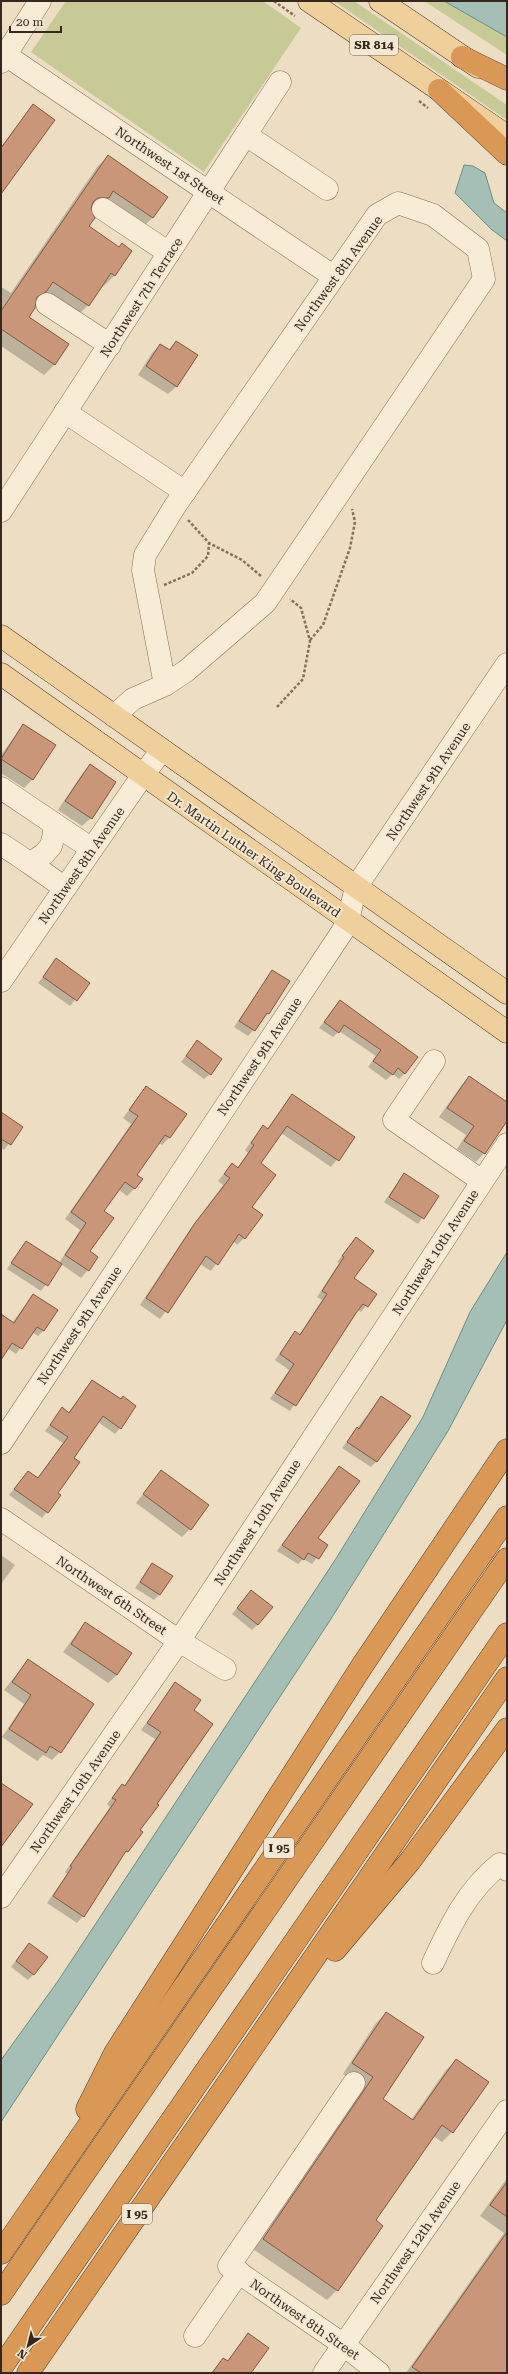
<svg xmlns="http://www.w3.org/2000/svg" width="508" height="2374" font-family="'Roboto Serif',serif">
  <style>
    .green { fill: #c7ca97 }
    .water { fill: #a5bfb6; stroke: #6c8d83 }
    .shadow { fill: #0003 }
    .building { fill: #ca967a; stroke: #845841 }
    .lines { fill: none; stroke-linecap: round; stroke-linejoin: round }
    .minor-casing { stroke: #866f5a; stroke-width: 23 }
    .major-casing { stroke: #543e2e; stroke-width: 23 }
    .highway-casing { stroke: #543e2e; stroke-width: 23 }
    .path { stroke: #866f5a; stroke-width: 2.5; stroke-dasharray: 3 2; stroke-linecap: butt }
    .minor { stroke: #f8ecd6; stroke-width: 22 }
    .major { stroke: #efd09c; stroke-width: 22 }
    .highway { stroke: #da9856; stroke-width: 22 }
    .labels { text-anchor: middle; stroke-width: 4; stroke-linejoin: round; paint-order: stroke }
    .shield { fill: #f4e8d2; stroke: #6f6254; stroke-width: 1 }
    .shield-label { font-size: 12px; font-weight: bold; fill: #36281e }
    .street-label { font-size: 13px; fill: #36281e; stroke: #f4e8d2 }
  </style>
  <rect width="100%" height="100%" fill="#eddec3"/>
  <!-- green -->
  <g class="green">
    <polygon points="66,1 263,1 301,28 204,172 31,52"/>
    <polygon points="334,1 354,1 507,105 507,120"/>
    <polygon points="424,1 444,1 507,37 507,55"/>
  </g>
  <!-- water -->
  <g class="water">
    <polygon points="444,1 507,1 507,37"/>
    <polygon points="464,165 473,166 485,173 494,203 507,213 507,241 491,229 455,193"/>
    <polygon points="507,1252 507,1320 448,1431 329,1622 1,2122 1,2060 58,1981 337,1557 423,1417 470,1312"/>
  </g>
  <!-- shadow -->
  <g class="shadow">
    <polygon points="33,105 1,190 1,147"/>
    <polygon points="108,156 152,218 142,228 97,208 89,208 88,227 119,248 131,251 114,276 104,286 102,285 88,305 78,315 44,293 35,301 28,317 68,344 54,365 44,375 1,346 1,287 11,293 97,167"/>
    <polygon points="176,342 177,386 168,394 138,375 152,353 160,345 168,350"/>
    <polygon points="23,725 54,746 32,780 24,788 1,773 1,755"/>
    <polygon points="90,765 91,818 82,826 58,810 82,774"/>
    <polygon points="56,960 88,983 70,1006 38,983"/>
    <polygon points="272,971 268,1014 248,1036 234,1027"/>
    <polygon points="340,1002 405,1073 399,1079 393,1074 386,1080 368,1067 376,1056 339,1031 333,1037 319,1028"/>
    <polygon points="197,1041 210,1074 204,1079 181,1062"/>
    <polygon points="469,1077 507,1103 507,1119 484,1153 476,1162 457,1149 466,1135 439,1117 461,1086"/>
    <polygon points="146,1087 186,1114 169,1138 162,1145 159,1143 135,1175 141,1179 134,1189 127,1196 118,1189 103,1212 89,1252 88,1270 81,1278 61,1264 41,1291 7,1269 26,1242 59,1263 80,1230 65,1219 131,1124 123,1118"/>
    <polygon points="292,1095 354,1138 331,1167 281,1133 259,1163 244,1238 237,1245 233,1241 211,1271 200,1264 160,1319 140,1305 189,1231 223,1185 218,1181 232,1164 237,1168 248,1153 245,1150 257,1134 263,1127 267,1129"/>
    <polygon points="1,1113 22,1127 4,1150 1,1148"/>
    <polygon points="404,1174 438,1196 418,1224 384,1202"/>
    <polygon points="356,1238 352,1279 375,1294 361,1312 358,1310 290,1411 270,1399 289,1370 275,1360 290,1338 295,1332 299,1335 322,1300 317,1297 339,1263 337,1262"/>
    <polygon points="33,1295 57,1311 43,1331 38,1336 32,1332 16,1354 7,1348 1,1356 1,1315 12,1323"/>
    <polygon points="92,1381 120,1428 115,1434 98,1422 73,1458 56,1493 60,1495 42,1518 9,1495 28,1472 37,1479 63,1443 45,1431 62,1409 68,1413"/>
    <polygon points="381,1397 377,1461 371,1467 342,1448"/>
    <polygon points="161,1471 190,1529 182,1537 136,1503"/>
    <polygon points="334,1473 317,1539 327,1545 312,1564 303,1559 298,1564 277,1551"/>
    <polygon points="1,1555 15,1565 1,1584"/>
    <polygon points="152,1564 159,1595 154,1600 135,1588"/>
    <polygon points="246,1597 258,1624 252,1630 232,1614"/>
    <polygon points="85,1623 117,1675 108,1683 63,1652"/>
    <polygon points="28,1660 60,1752 52,1760 43,1755 37,1761 2,1737 24,1704 4,1690"/>
    <polygon points="176,1684 193,1711 211,1724 139,1831 127,1851 121,1857 83,1916 77,1923 47,1903 67,1874 65,1872 110,1807 107,1804 116,1792 122,1785 124,1786 155,1739 141,1730"/>
    <polygon points="24,1950 34,1974 28,1980 11,1967"/>
    <polygon points="386,2013 381,2099 411,2120 446,2070 456,2060 452,2132 442,2142 433,2136 374,2221 382,2226 337,2290 327,2300 253,2249 363,2088 343,2074 376,2023"/>
    <polygon points="507,2178 507,2373 406,2373 504,2233 480,2216"/>
    <polygon points="248,2335 250,2373 211,2373 223,2359 227,2361"/>
  </g>
  <!-- building -->
  <g class="building">
    <polygon points="33,104 55,120 1,194 1,148"/>
    <polygon points="108,155 168,197 153,218 113,191 109,198 98,198 93,202 91,209 95,218 89,226 119,247 122,243 132,251 115,276 111,273 89,306 53,282 46,292 37,297 35,308 29,317 69,344 55,365 1,329 1,311"/>
    <polygon points="176,341 198,355 177,387 146,366 160,344 170,350"/>
    <polygon points="23,724 56,745 33,780 1,759"/>
    <polygon points="90,764 116,782 92,819 65,801"/>
    <polygon points="56,958 90,983 77,1001 43,977"/>
    <polygon points="272,970 290,981 269,1014 267,1013 255,1031 239,1021"/>
    <polygon points="340,1000 418,1057 405,1074 398,1068 393,1075 373,1061 381,1050 344,1025 339,1033 324,1022"/>
    <polygon points="197,1040 222,1059 211,1075 186,1056"/>
    <polygon points="469,1076 507,1102 507,1121 485,1154 464,1141 474,1126 447,1108"/>
    <polygon points="146,1086 187,1114 170,1138 165,1135 137,1175 143,1179 135,1189 125,1182 104,1211 114,1218 90,1251 98,1257 89,1271 65,1255 86,1223 71,1212 138,1116 129,1110"/>
    <polygon points="292,1094 355,1137 339,1161 287,1126 261,1163 276,1175 252,1207 263,1215 245,1239 239,1234 218,1265 206,1256 168,1313 146,1298 195,1223 230,1178 224,1174 232,1163 238,1168 254,1145 251,1143 263,1125 268,1129"/>
    <polygon points="1,1112 23,1127 11,1145 1,1139"/>
    <polygon points="404,1173 439,1196 424,1219 389,1197"/>
    <polygon points="356,1237 374,1251 354,1278 377,1294 368,1307 363,1304 356,1313 296,1406 275,1393 294,1364 280,1354 295,1331 300,1335 327,1294 322,1291 344,1257 342,1256"/>
    <polygon points="26,1241 62,1264 48,1286 11,1263"/>
    <polygon points="33,1294 58,1310 44,1331 37,1327 22,1349 12,1343 1,1360 1,1314 14,1323"/>
    <polygon points="92,1380 121,1399 123,1396 136,1406 121,1429 103,1416 74,1458 80,1462 58,1493 61,1495 48,1513 14,1489 28,1471 38,1478 68,1437 50,1425 62,1407 69,1413"/>
    <polygon points="381,1396 411,1416 377,1462 347,1442 357,1427 359,1429"/>
    <polygon points="339,1466 360,1481 318,1538 328,1545 319,1559 308,1553 304,1560 282,1545"/>
    <polygon points="161,1470 209,1505 191,1530 143,1494"/>
    <polygon points="152,1563 173,1576 160,1595 140,1582"/>
    <polygon points="251,1590 273,1607 258,1625 237,1608"/>
    <polygon points="85,1622 132,1653 117,1675 71,1644"/>
    <polygon points="28,1659 94,1704 61,1753 50,1746 46,1753 9,1729 31,1695 12,1682"/>
    <polygon points="175,1682 201,1700 194,1710 213,1724 157,1804 159,1805 140,1830 143,1832 128,1852 126,1851 84,1917 53,1896 72,1867 70,1866 116,1800 112,1798 122,1784 125,1786 161,1732 147,1723"/>
    <polygon points="1,1783 33,1804 1,1847"/>
    <polygon points="29,1943 48,1957 34,1975 16,1961"/>
    <polygon points="386,2012 424,2037 383,2099 413,2120 456,2059 489,2082 453,2133 442,2125 376,2220 383,2226 338,2291 263,2239 373,2077 352,2063"/>
    <polygon points="507,2182 507,2217 490,2205"/>
    <polygon points="507,2232 507,2373 421,2373 412,2367"/>
    <polygon points="248,2333 269,2348 251,2373 212,2373 223,2358 228,2361"/>
  </g>
  <g class="lines">
    <defs>
      <g id="minor">
        <polyline points="1,52 333,276"/>
        <polyline points="1,62 40,1"/>
        <polyline points="246,135 327,189"/>
        <polyline points="103,209 169,253"/>
        <polyline points="47,304 110,345"/>
        <polyline points="65,412 185,492"/>
        <polyline points="1,511 280,82"/>
        <polyline points="114,716 133,699 165,685 186,671 265,603 484,279 478,249 433,215 398,203 377,215 175,506 145,555 143,570 165,685"/>
        <polyline points="1,788 53,823 54,834 51,846 44,854 34,861 28,862 1,844"/>
        <polyline points="53,823 92,849"/>
        <polyline points="28,862 65,888"/>
        <polyline points="1,981 143,775 162,750"/>
        <polyline points="434,1061 394,1120 482,1181"/>
        <polyline points="1,1443 342,932 348,920 356,887 507,664"/>
        <polyline points="1,1519 179,1641 225,1669"/>
        <polyline points="1,1897 179,1641 507,1144"/>
        <path d="M433,1963C450,1926 467,1890 500,1864L507,1870"/>
        <polyline points="354,2083 229,2266 344,2345 379,2373"/>
        <polyline points="195,2336 239,2272"/>
        <polyline points="324,2373 507,2111"/>
      </g>
      <g id="major">
        <polyline points="309,1 507,136"/>
        <polyline points="380,1 478,67"/>
        <polyline points="1,636 507,993"/>
        <polyline points="1,674 507,1032"/>
      </g>
      <g id="highway">
        <polyline points="462,57 507,79"/>
        <polyline points="439,90 507,154"/>
        <polyline points="335,1950 410,1861 507,1729"/>
        <polyline points="87,2109 115,2053 362,1666 507,1450"/>
        <polyline points="1,2253 507,1517"/>
        <polyline points="1,2294 507,1559"/>
        <polyline points="1,2368 507,1634"/>
        <polyline points="28,2373 507,1678"/>
      </g>
    </defs>
    <!-- minor casing -->
    <use href="#minor" class="minor-casing"/>
    <!-- major casing -->
    <use href="#major" class="major-casing"/>
    <!-- highway casing -->
    <use href="#highway" class="highway-casing"/>
    <!-- path -->
    <g class="path">
      <polyline points="274,1 295,16"/>
      <polyline points="419,101 428,108"/>
      <polyline points="188,520 209,543 242,560 261,576"/>
      <polyline points="164,585 192,573 208,556 209,543"/>
      <polyline points="310,640 323,625 350,548 355,522 352,509"/>
      <polyline points="277,707 303,679 310,641 301,608 290,599"/>
    </g>
    <!-- minor -->
    <use href="#minor" class="minor"/>
    <!-- major -->
    <use href="#major" class="major"/>
    <!-- highway -->
    <use href="#highway" class="highway"/>
  </g>
  <g class="labels">
    <!-- shield labels -->
    <g class="shield">
      <rect x="350" y="35" width="48" height="20" rx="3"/>
      <rect x="264" y="1838" width="30" height="20" rx="3"/>
      <rect x="122" y="2204" width="30" height="20" rx="3"/>
    </g>
    <g class="shield-label">
      <text x="374" y="49">SR 814</text>
      <text x="279" y="1852">I 95</text>
      <text x="137" y="2218">I 95</text>
    </g>
    <!-- street labels -->
    <g class="street-label">
      <text transform="translate(170 165) rotate(34)" y="5">Northwest 1st Street</text>
      <text transform="translate(338 273) rotate(-54)" y="5">Northwest 8th Avenue</text>
      <text transform="translate(141 297) rotate(-57)" y="5">Northwest 7th Terrace</text>
      <text transform="translate(428 781) rotate(-56)" y="5">Northwest 9th Avenue</text>
      <text transform="translate(254 854) rotate(35)" y="5">Dr. Martin Luther King Boulevard</text>
      <text transform="translate(81 865) rotate(-55)" y="5">Northwest 8th Avenue</text>
      <text transform="translate(259 1056) rotate(-56)" y="5">Northwest 9th Avenue</text>
      <text transform="translate(435 1252) rotate(-57)" y="5">Northwest 10th Avenue</text>
      <text transform="translate(79 1325) rotate(-56)" y="5">Northwest 9th Avenue</text>
      <text transform="translate(257 1522) rotate(-57)" y="5">Northwest 10th Avenue</text>
      <text transform="translate(112 1595) rotate(34)" y="5">Northwest 6th Street</text>
      <text transform="translate(75 1791) rotate(-55)" y="5">Northwest 10th Avenue</text>
      <text transform="translate(415 2242) rotate(-55)" y="5">Northwest 12th Avenue</text>
      <text transform="translate(305 2319) rotate(35)" y="5">Northwest 8th Street</text>
    </g>
  </g>
  <!-- border -->
  <rect width="508" height="2374" fill="none" stroke="#36281e" stroke-width="4"/>
  <!-- north arrow -->
  <g transform="translate(28 2346) rotate(215)" stroke="#f4e8d2" stroke-width="3" paint-order="stroke">
  <path d="M0-3L7 15L0 10L-7 15Z" fill="#36281e"/>
  <text y="-6" font-size="11" font-weight="bold" text-anchor="middle" fill="#36281e">N</text>
  </g>
  <!-- scale -->
  <path d="M10 26v6h51v-6" fill="none" stroke="#36281e" stroke-width="2"/>
  <text x="16" y="26" font-size="12" fill="#36281e" stroke="#f4e8d2" stroke-width="3" paint-order="stroke">20 m</text>
</svg>
